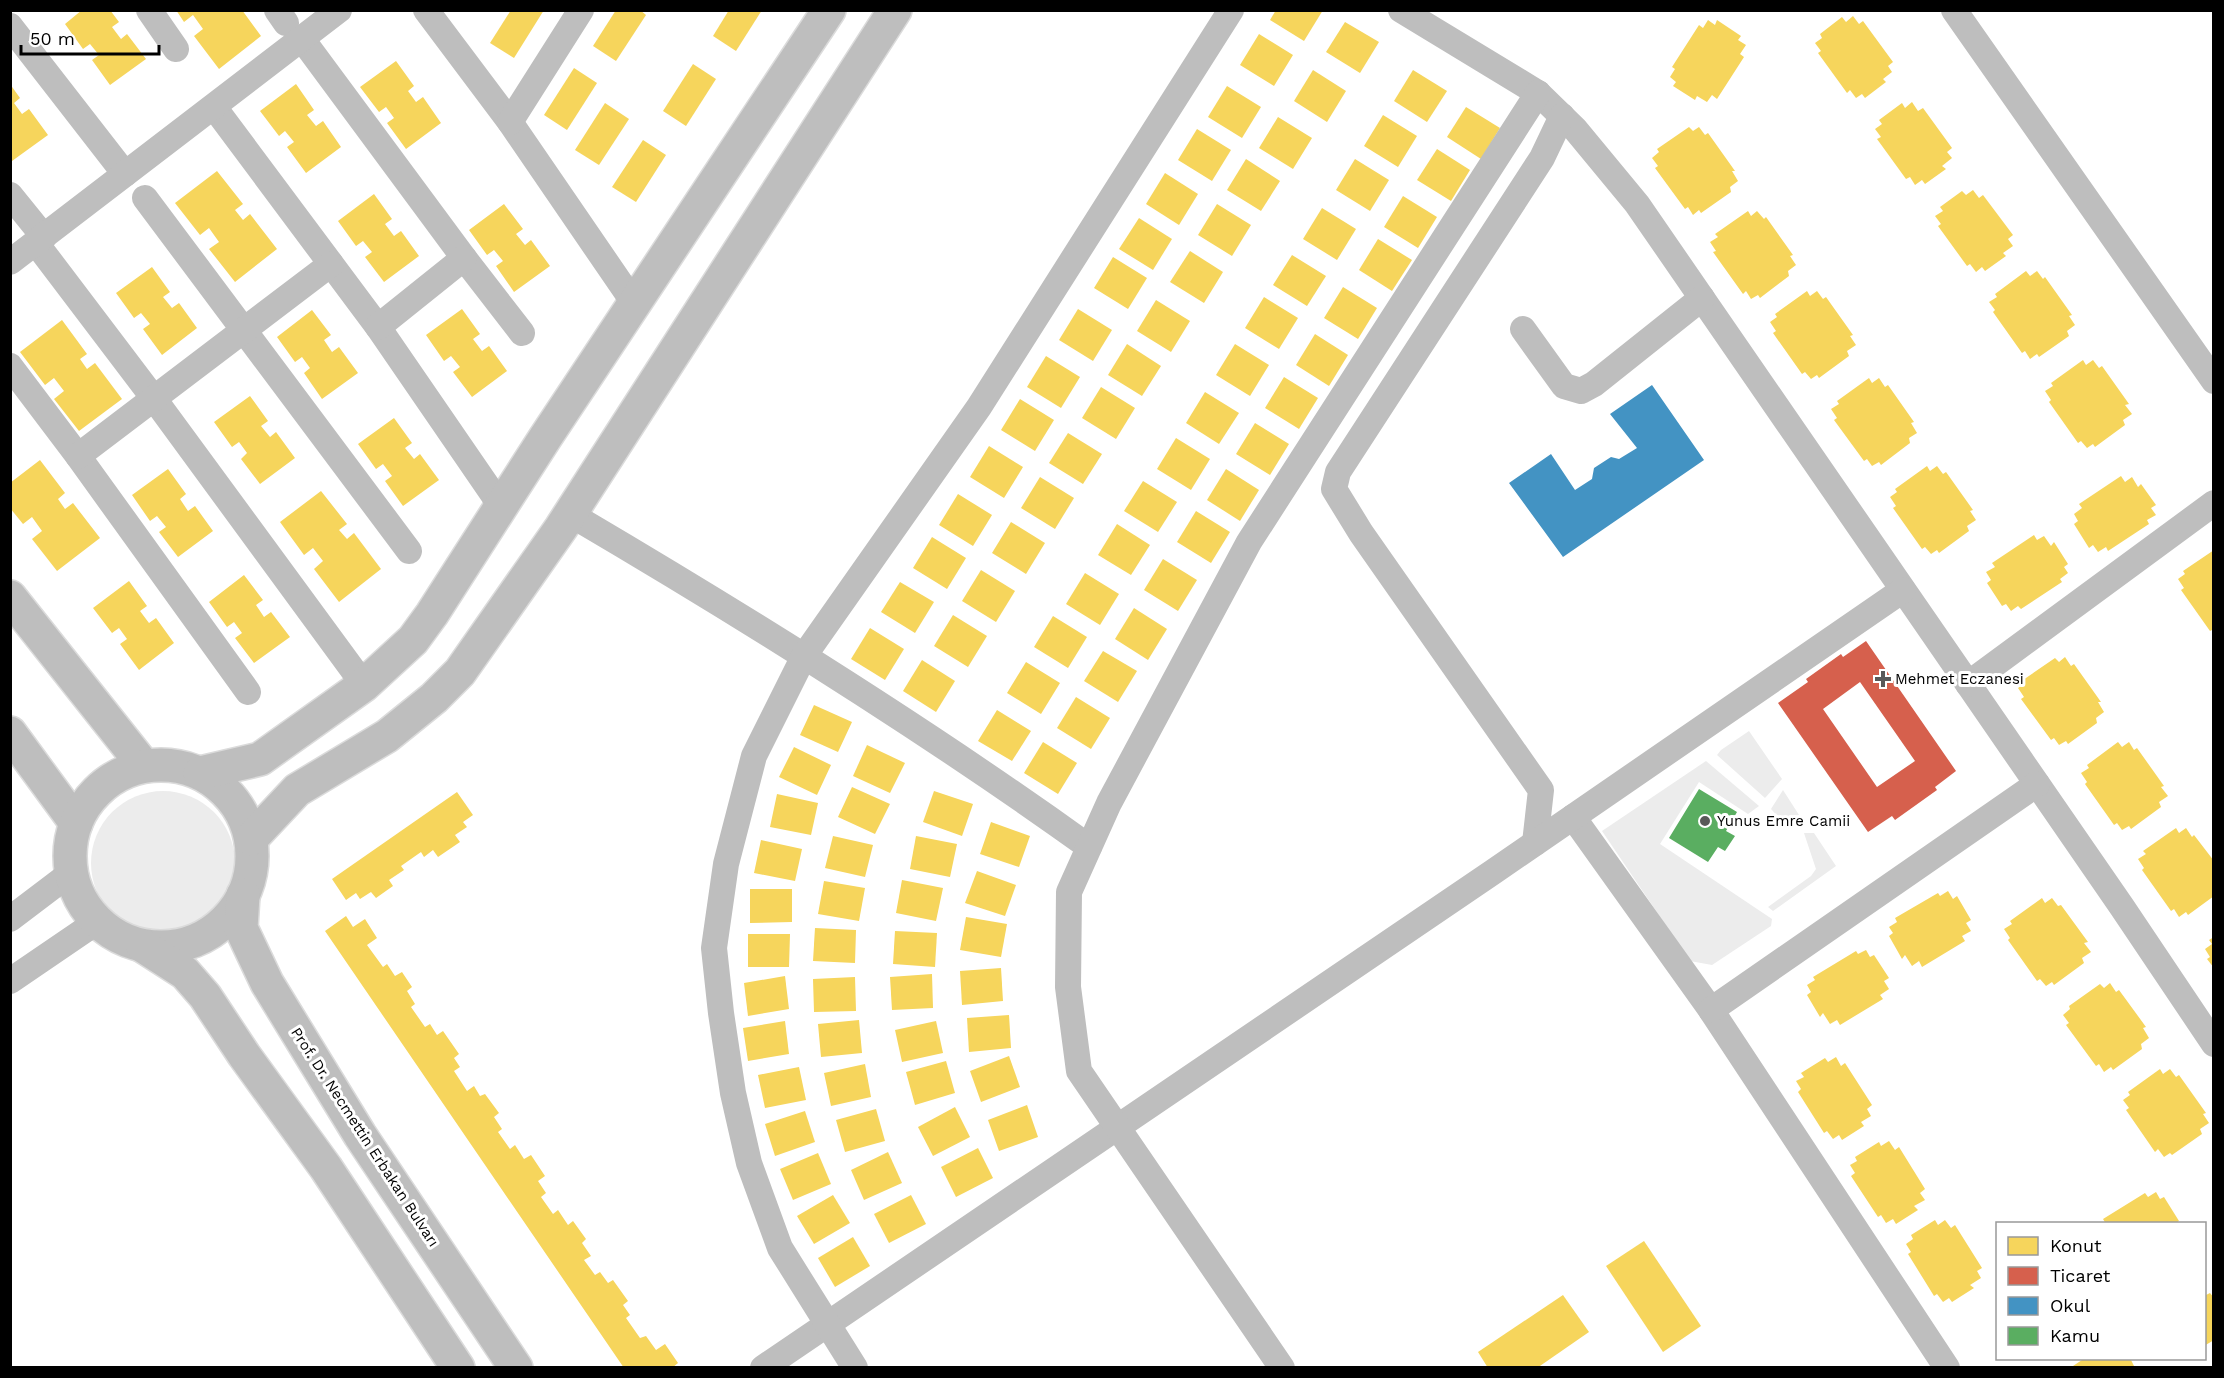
<svg xmlns="http://www.w3.org/2000/svg" width="2224" height="1378" font-family="'Work Sans',sans-serif">
  <style>
    .green { fill: #ececec }
    .homes { fill: #f6d55c }
    .shops { fill: #d6604d; fill-rule: evenodd }
    .schools { fill: #4393c3 }
    .public { fill: #5aae61 }
    .lines { fill: none; stroke-linecap: round; stroke-linejoin: round }
    .major-casing { stroke: #dbdbdb; stroke-width: 36 }
    .minor { stroke: #bebebe; stroke-width: 26 }
    .major { stroke: #bebebe; stroke-width: 33 }
    .poi-dot { fill: #595959; stroke: #fff; stroke-width: 2 }
    .labels { text-anchor: middle; stroke-width: 6; stroke-linejoin: round; paint-order: stroke }
    .poi-label { font-size: 15px; fill: #000; stroke: #fff; text-anchor: start }
    .street-label { font-size: 15px; fill: #000; stroke: #fff }
  </style>
  <rect width="100%" height="100%" fill="#fff"/>
  <!-- green -->
  <g class="green">
    <polygon points="1749,731 1782,779 1765,798 1717,755 1721,750"/>
    <polygon points="1706,761 1759,806 1748,814 1699,782 1660,844 1772,919 1771,926 1712,965 1690,961 1602,831"/>
    <polygon points="1783,790 1799,815 1781,820 1771,809"/>
    <circle cx="163" cy="863" r="72"/>
    <polygon points="1804,833 1814,833 1836,866 1773,911 1768,907 1811,876 1816,869"/>
  </g>
  <!-- homes -->
  <g class="homes">
    <polygon points="82,10 110,10 119,22 112,27 121,39 127,34 146,59 110,85 92,60 99,55 90,44 83,49 65,24"/>
    <polygon points="176,10 242,10 261,36 219,69 194,36 203,29 193,15 184,22"/>
    <polygon points="511,10 544,10 514,58 490,43"/>
    <polygon points="616,10 640,10 646,15 616,61 593,46"/>
    <polygon points="729,10 762,10 736,51 713,36"/>
    <polygon points="1276,10 1323,10 1304,41 1270,20"/>
    <polygon points="1853,16 1859,24 1863,21 1893,62 1888,66 1892,72 1883,79 1886,82 1865,98 1862,94 1856,98 1850,90 1847,93 1818,53 1821,51 1815,43 1822,38 1820,34 1842,17 1846,22"/>
    <polygon points="1708,20 1715,25 1717,20 1741,36 1738,40 1746,45 1740,54 1744,57 1717,99 1712,95 1707,102 1697,96 1695,100 1673,86 1676,82 1670,77 1675,69 1672,67 1699,25 1703,28"/>
    <polygon points="1345,22 1379,42 1360,73 1326,52"/>
    <polygon points="1259,34 1293,55 1274,86 1240,65"/>
    <polygon points="396,61 414,86 408,91 416,102 423,97 441,123 406,149 387,123 394,118 386,107 379,112 360,87"/>
    <polygon points="693,64 716,79 686,126 663,111"/>
    <polygon points="574,68 597,83 567,130 544,115"/>
    <polygon points="1313,70 1346,91 1327,122 1294,101"/>
    <polygon points="1413,70 1447,91 1427,122 1394,101"/>
    <polygon points="10,84 20,98 14,103 22,114 29,109 48,135 12,161"/>
    <polygon points="296,84 314,110 307,115 316,126 323,121 341,147 306,173 287,147 294,142 285,131 279,136 260,111"/>
    <polygon points="1227,86 1261,107 1242,138 1208,117"/>
    <polygon points="1912,102 1918,111 1923,108 1952,148 1947,152 1952,158 1942,166 1946,169 1925,184 1922,180 1915,185 1910,177 1906,179 1877,139 1881,137 1875,129 1882,124 1879,120 1902,103 1905,108"/>
    <polygon points="605,103 629,119 599,165 575,150"/>
    <polygon points="1466,107 1500,128 1481,159 1447,137"/>
    <polygon points="1383,115 1417,136 1398,167 1364,146"/>
    <polygon points="1278,117 1312,138 1293,169 1259,148"/>
    <polygon points="1689,127 1693,131 1699,127 1705,135 1708,133 1735,171 1732,171 1738,181 1730,187 1731,192 1701,213 1699,210 1693,215 1688,207 1685,209 1655,168 1658,166 1652,158 1659,152 1657,149"/>
    <polygon points="1197,129 1231,150 1212,181 1178,160"/>
    <polygon points="643,140 666,155 636,202 612,187"/>
    <polygon points="1437,149 1470,170 1451,201 1417,180"/>
    <polygon points="1246,159 1280,181 1261,211 1227,190"/>
    <polygon points="1355,159 1389,180 1370,211 1336,190"/>
    <polygon points="217,171 243,204 235,210 243,220 250,214 277,249 235,282 209,249 219,242 209,228 200,235 175,203"/>
    <polygon points="1165,173 1198,194 1179,225 1146,204"/>
    <polygon points="1973,190 1979,198 1983,195 2013,235 2008,239 2013,246 2003,253 2006,256 1985,271 1982,267 1976,272 1970,264 1967,266 1938,226 1941,224 1935,216 1943,211 1940,207 1962,191 1966,195"/>
    <polygon points="374,194 392,219 385,224 394,236 401,231 419,256 384,282 365,257 372,252 363,241 356,246 338,221"/>
    <polygon points="1403,196 1437,217 1418,248 1384,227"/>
    <polygon points="504,204 523,229 516,234 525,245 531,240 550,266 514,292 496,266 503,261 494,250 487,255 469,230"/>
    <polygon points="1217,204 1251,225 1232,256 1198,235"/>
    <polygon points="1322,208 1356,229 1337,260 1303,239"/>
    <polygon points="1748,211 1751,216 1757,211 1764,219 1766,217 1793,255 1790,256 1796,265 1788,271 1789,276 1760,298 1758,295 1751,299 1746,291 1743,294 1713,252 1716,251 1710,242 1718,237 1715,234"/>
    <polygon points="1139,218 1172,239 1153,270 1119,249"/>
    <polygon points="1378,239 1412,260 1392,291 1359,270"/>
    <polygon points="1190,251 1223,272 1204,303 1170,282"/>
    <polygon points="1292,255 1326,276 1307,306 1273,285"/>
    <polygon points="1113,257 1147,278 1128,309 1094,288"/>
    <polygon points="152,267 170,292 163,297 172,308 179,303 197,328 162,355 143,329 150,324 141,313 134,318 116,293"/>
    <polygon points="2026,271 2030,276 2037,271 2043,279 2045,277 2072,315 2069,316 2075,325 2067,331 2069,336 2039,357 2037,354 2030,359 2025,351 2022,353 1993,312 1995,310 1989,302 1997,297 1995,294"/>
    <polygon points="1343,287 1377,308 1358,339 1324,318"/>
    <polygon points="1807,291 1810,296 1817,291 1823,299 1826,297 1853,335 1850,336 1856,345 1847,351 1849,356 1819,378 1817,375 1811,379 1805,372 1802,374 1773,333 1776,331 1770,322 1777,317 1775,314"/>
    <polygon points="1264,297 1298,318 1279,349 1245,328"/>
    <polygon points="1156,300 1190,321 1171,352 1137,331"/>
    <polygon points="462,309 480,334 473,339 482,351 489,346 507,371 472,397 453,372 460,367 451,356 444,361 426,335"/>
    <polygon points="1078,309 1112,330 1093,361 1059,340"/>
    <polygon points="312,310 331,335 324,340 332,352 339,347 358,373 322,399 304,373 310,368 302,357 295,362 277,337"/>
    <polygon points="62,320 87,354 80,359 87,369 95,363 122,399 79,431 54,399 64,391 54,378 45,385 20,352"/>
    <polygon points="1315,334 1348,355 1329,386 1296,365"/>
    <polygon points="1127,344 1161,366 1142,396 1108,375"/>
    <polygon points="1235,344 1269,365 1250,396 1216,375"/>
    <polygon points="1046,356 1080,377 1061,408 1027,387"/>
    <polygon points="2083,360 2086,365 2093,360 2099,368 2102,366 2129,404 2125,405 2132,414 2123,420 2125,425 2095,447 2093,444 2087,448 2081,441 2078,443 2049,402 2051,400 2045,391 2053,386 2051,383"/>
    <polygon points="1284,377 1318,398 1299,429 1265,408"/>
    <polygon points="1869,378 1872,383 1879,378 1885,387 1888,385 1914,422 1911,423 1917,433 1909,438 1910,443 1881,465 1879,462 1872,466 1867,459 1864,461 1834,420 1837,418 1831,409 1839,404 1837,401"/>
    <polygon points="1101,387 1135,408 1116,439 1082,418"/>
    <polygon points="1205,392 1239,413 1219,444 1186,423"/>
    <polygon points="250,396 268,421 261,426 270,437 276,432 295,458 260,484 241,459 247,453 239,442 232,447 214,422"/>
    <polygon points="1020,399 1054,420 1035,451 1001,430"/>
    <polygon points="394,418 412,443 405,448 414,459 420,454 439,480 403,506 385,481 392,476 383,464 376,469 358,444"/>
    <polygon points="1255,423 1289,444 1270,475 1236,454"/>
    <polygon points="1068,433 1102,454 1083,484 1049,463"/>
    <polygon points="1176,438 1210,459 1191,490 1157,469"/>
    <polygon points="989,446 1023,467 1004,498 970,477"/>
    <polygon points="40,460 65,493 58,499 65,509 73,503 100,538 57,571 32,539 42,531 32,517 23,524 10,508 10,483"/>
    <polygon points="1927,466 1930,471 1937,466 1943,474 1946,472 1973,510 1970,511 1976,520 1967,526 1969,531 1939,553 1937,550 1931,554 1925,547 1922,549 1893,508 1896,506 1890,497 1897,492 1895,489"/>
    <polygon points="168,469 186,494 180,499 188,511 195,506 213,531 178,557 159,532 166,527 157,516 150,521 132,495"/>
    <polygon points="1226,469 1259,490 1240,521 1207,500"/>
    <polygon points="2121,476 2125,482 2132,477 2138,487 2141,484 2156,505 2151,508 2156,515 2147,520 2149,524 2108,551 2106,547 2098,552 2093,545 2089,548 2074,524 2078,521 2074,514 2082,508 2079,504"/>
    <polygon points="1040,477 1074,498 1055,529 1021,508"/>
    <polygon points="1143,481 1177,502 1158,532 1124,511"/>
    <polygon points="321,491 347,524 339,530 347,539 354,533 381,569 339,602 314,569 323,561 313,548 304,555 280,522"/>
    <polygon points="958,494 992,515 973,546 939,525"/>
    <polygon points="1196,511 1230,532 1211,563 1177,542"/>
    <polygon points="1011,522 1045,543 1026,574 992,553"/>
    <polygon points="1117,524 1150,545 1131,575 1098,555"/>
    <polygon points="2034,535 2037,540 2044,536 2051,546 2054,542 2068,564 2064,567 2068,573 2060,579 2062,582 2021,609 2018,606 2011,611 2006,604 2002,606 1987,583 1991,580 1986,572 1995,567 1992,563"/>
    <polygon points="932,537 966,558 947,589 913,568"/>
    <polygon points="2214,550 2214,629 2210,631 2181,590 2184,588 2178,579 2185,574 2183,571"/>
    <polygon points="1163,559 1197,580 1178,611 1144,590"/>
    <polygon points="981,570 1015,591 996,622 962,601"/>
    <polygon points="1085,573 1119,594 1100,625 1066,604"/>
    <polygon points="244,575 263,600 256,605 264,617 271,612 290,637 254,663 235,638 242,633 234,622 227,627 209,602"/>
    <polygon points="129,581 147,606 140,611 149,623 156,618 174,643 139,670 120,644 127,639 119,628 112,633 93,608"/>
    <polygon points="900,582 934,602 915,633 881,612"/>
    <polygon points="1134,608 1167,629 1148,660 1115,639"/>
    <polygon points="953,615 987,636 968,667 934,646"/>
    <polygon points="1053,616 1087,637 1068,668 1034,647"/>
    <polygon points="870,628 904,649 885,680 851,659"/>
    <polygon points="1103,651 1137,671 1118,702 1084,681"/>
    <polygon points="2065,657 2071,666 2074,664 2101,702 2098,702 2104,712 2096,718 2097,723 2068,744 2066,741 2059,745 2054,738 2051,740 2021,699 2024,697 2018,688 2025,683 2023,680 2055,658 2059,662"/>
    <polygon points="922,660 955,681 936,712 903,691"/>
    <polygon points="1026,662 1060,683 1041,714 1007,693"/>
    <polygon points="1076,697 1110,718 1091,749 1057,728"/>
    <polygon points="814,705 852,722 838,752 800,735"/>
    <polygon points="997,710 1031,731 1012,761 978,741"/>
    <polygon points="1043,742 1077,763 1058,794 1024,773"/>
    <polygon points="2118,742 2122,747 2129,742 2134,750 2137,748 2164,786 2161,787 2168,796 2159,802 2161,807 2131,829 2129,826 2122,830 2117,823 2114,825 2085,784 2087,782 2081,773 2089,768 2087,765"/>
    <polygon points="867,745 905,763 890,793 853,776"/>
    <polygon points="794,747 831,765 817,795 779,777"/>
    <polygon points="852,787 890,804 875,834 838,817"/>
    <polygon points="934,791 973,804 962,836 923,822"/>
    <polygon points="457,792 473,815 463,822 467,827 455,835 460,842 438,857 433,850 424,857 421,852 401,866 404,870 389,880 393,886 376,898 371,892 360,899 356,893 346,900 332,879"/>
    <polygon points="777,794 818,803 811,835 770,827"/>
    <polygon points="991,822 1030,836 1019,867 980,854"/>
    <polygon points="2176,828 2179,833 2186,828 2192,837 2194,835 2214,861 2214,896 2188,915 2186,912 2179,917 2174,909 2171,911 2142,870 2144,868 2138,859 2146,854 2143,851"/>
    <polygon points="833,836 873,845 865,877 825,868"/>
    <polygon points="916,836 957,844 950,877 910,869"/>
    <polygon points="761,840 802,849 795,881 754,873"/>
    <polygon points="977,871 1016,885 1005,916 965,903"/>
    <polygon points="902,880 943,888 936,921 896,913"/>
    <polygon points="824,881 865,888 859,921 818,914"/>
    <polygon points="750,889 792,889 792,922 750,923"/>
    <polygon points="1948,891 1953,899 1957,896 1971,920 1966,923 1971,931 1962,936 1965,941 1922,967 1919,961 1912,966 1905,955 1902,959 1889,936 1893,933 1889,927 1897,922 1895,918 1938,893 1940,896"/>
    <polygon points="2042,898 2045,903 2052,898 2058,906 2061,905 2088,942 2084,943 2091,952 2082,958 2084,963 2054,985 2052,982 2046,986 2040,979 2037,981 2008,940 2010,938 2004,929 2012,924 2010,921"/>
    <polygon points="346,916 353,927 365,919 377,938 367,945 383,967 387,964 395,976 402,972 412,987 407,991 415,1004 411,1007 425,1027 430,1024 437,1035 443,1031 459,1054 454,1058 460,1067 454,1071 467,1091 474,1086 480,1096 485,1094 499,1113 494,1117 502,1129 498,1132 510,1149 515,1145 524,1159 531,1155 545,1176 538,1181 546,1193 541,1197 553,1214 558,1210 568,1225 573,1221 586,1239 582,1243 591,1256 584,1260 595,1275 600,1272 608,1283 613,1280 628,1301 623,1305 630,1315 626,1318 640,1338 646,1336 656,1350 665,1344 678,1363 672,1368 624,1368 325,931"/>
    <polygon points="966,917 1007,924 1001,957 960,950"/>
    <polygon points="815,928 856,930 855,963 813,961"/>
    <polygon points="895,931 937,933 935,967 893,964"/>
    <polygon points="748,934 790,934 789,967 748,967"/>
    <polygon points="2214,937 2214,968 2207,959 2210,957 2205,949 2212,944 2209,940"/>
    <polygon points="1866,950 1870,957 1874,955 1889,978 1884,981 1889,989 1880,995 1883,999 1840,1025 1837,1020 1830,1024 1823,1013 1820,1017 1807,995 1811,992 1807,985 1815,980 1813,977 1856,951 1858,954"/>
    <polygon points="1001,968 1003,1001 962,1005 960,971"/>
    <polygon points="932,974 933,1008 892,1010 890,977"/>
    <polygon points="785,976 789,1009 748,1016 744,983"/>
    <polygon points="855,977 856,1011 814,1012 813,979"/>
    <polygon points="2110,983 2116,992 2119,990 2146,1027 2143,1028 2149,1038 2141,1044 2142,1049 2113,1070 2111,1067 2104,1072 2099,1064 2096,1066 2066,1025 2069,1023 2063,1015 2070,1009 2069,1006 2100,984 2104,988"/>
    <polygon points="1009,1015 1011,1048 969,1052 967,1018"/>
    <polygon points="859,1020 862,1053 821,1057 818,1024"/>
    <polygon points="785,1021 789,1054 748,1061 743,1028"/>
    <polygon points="936,1021 943,1053 902,1062 895,1030"/>
    <polygon points="1009,1056 1020,1087 981,1102 970,1071"/>
    <polygon points="1836,1057 1841,1066 1845,1063 1872,1105 1867,1109 1871,1116 1861,1122 1864,1126 1842,1140 1839,1135 1833,1139 1827,1131 1824,1133 1798,1092 1801,1089 1796,1081 1804,1077 1801,1073 1825,1058 1828,1062"/>
    <polygon points="946,1061 955,1093 915,1105 906,1072"/>
    <polygon points="865,1064 871,1097 831,1106 824,1073"/>
    <polygon points="799,1067 806,1100 765,1108 758,1075"/>
    <polygon points="2160,1069 2163,1074 2170,1069 2176,1077 2179,1075 2206,1113 2203,1114 2209,1123 2200,1129 2202,1134 2172,1155 2170,1153 2164,1157 2158,1149 2155,1152 2126,1110 2129,1108 2123,1100 2130,1095 2128,1092"/>
    <polygon points="1027,1105 1038,1137 999,1151 988,1120"/>
    <polygon points="955,1107 970,1137 933,1156 918,1127"/>
    <polygon points="876,1109 885,1141 845,1152 836,1120"/>
    <polygon points="805,1111 815,1142 775,1156 765,1124"/>
    <polygon points="1889,1141 1895,1150 1899,1147 1925,1189 1920,1193 1925,1200 1914,1206 1918,1210 1896,1224 1893,1219 1886,1223 1881,1215 1878,1217 1851,1176 1855,1173 1850,1165 1857,1161 1855,1157 1879,1142 1881,1146"/>
    <polygon points="978,1148 993,1178 956,1197 941,1167"/>
    <polygon points="888,1152 902,1183 864,1200 851,1170"/>
    <polygon points="818,1153 831,1184 793,1200 780,1169"/>
    <polygon points="2156,1192 2160,1199 2164,1197 2179,1221 2174,1224 2106,1224 2103,1219 2145,1193 2148,1197"/>
    <polygon points="833,1195 850,1223 814,1244 797,1216"/>
    <polygon points="911,1195 926,1224 889,1243 874,1214"/>
    <polygon points="1935,1220 1938,1225 1945,1220 1951,1228 1955,1225 1982,1268 1977,1271 1981,1278 1970,1285 1974,1288 1952,1302 1949,1298 1943,1302 1937,1294 1934,1296 1908,1254 1911,1252 1906,1244 1913,1239 1911,1235"/>
    <polygon points="853,1237 870,1266 835,1287 818,1258"/>
    <polygon points="1644,1241 1701,1326 1663,1352 1606,1266"/>
    <polygon points="2204,1292 2206,1295 2210,1293 2214,1298 2214,1340 2204,1346"/>
    <polygon points="1563,1295 1589,1332 1537,1368 1488,1368 1478,1352"/>
    <polygon points="2085,1358 2130,1358 2135,1368 2070,1368"/>
  </g>
  <!-- shops -->
  <path class="shops" d="M1866,641L1956,771L1935,787L1937,790L1895,820L1892,816L1868,832L1778,703L1808,682L1806,679L1841,654L1843,657ZM1860,682L1915,761L1877,787L1823,709Z"/>
  <!-- schools -->
  <polygon class="schools" points="1652,385 1704,460 1563,557 1509,483 1551,454 1575,490 1592,479 1594,468 1611,457 1619,459 1637,448 1610,414"/>
  <!-- public -->
  <polygon class="public" points="1699,789 1737,812 1726,831 1735,836 1725,851 1718,847 1708,862 1669,838"/>
  <g class="lines">
    <defs>
      <g id="major">
        <polyline points="10,597 144,766"/>
        <polyline points="10,733 76,823"/>
        <circle cx="161" cy="856" r="91"/>
        <polyline points="200,773 260,759 364,685 413,640 432,614 545,438 829,10"/>
        <polyline points="251,839 297,790 387,736 434,698 460,672 561,528 895,10"/>
        <polyline points="243,895 241,928 267,983 360,1135 516,1368"/>
        <polyline points="143,946 185,973 205,996 244,1055 326,1168 458,1368"/>
      </g>
    </defs>
    <!-- major casing -->
    <use href="#major" class="major-casing"/>
    <!-- minor -->
    <g class="minor">
      <polyline points="149,10 176,49"/>
      <polyline points="277,10 286,23"/>
      <polyline points="426,10 510,122 634,303"/>
      <polyline points="1401,10 1538,93 1575,129 1637,204 2122,907 2214,1044"/>
      <polyline points="1954,10 2214,381"/>
      <polyline points="10,26 125,174"/>
      <polyline points="302,39 464,258 522,333"/>
      <polyline points="214,107 378,327 501,506"/>
      <polyline points="510,122 581,10"/>
      <polyline points="10,195 44,237"/>
      <polyline points="145,198 409,551"/>
      <polyline points="36,243 155,400 364,685"/>
      <polyline points="10,262 339,10"/>
      <polyline points="378,327 464,258"/>
      <polyline points="1523,329 1564,386 1581,391 1594,384 1702,298"/>
      <polyline points="10,366 78,456 248,692"/>
      <polyline points="78,456 331,264"/>
      <path d="M570,514C747,618 922,727 1089,847"/>
      <polyline points="1968,684 2214,503"/>
      <polyline points="1573,817 1711,1010 1947,1368"/>
      <polyline points="1535,843 1541,790 1361,533 1334,489 1338,472 1542,158 1562,116"/>
      <polyline points="10,919 72,872"/>
      <polyline points="10,981 98,921"/>
      <polyline points="1711,1010 2037,784"/>
      <polyline points="763,1368 1493,872 1903,590"/>
      <polyline points="855,1368 780,1248 749,1163 733,1093 721,1013 714,948 726,864 754,756 804,656 979,407 1231,10"/>
      <polyline points="1282,1368 1079,1071 1068,987 1069,892 1109,803 1249,542 1538,93"/>
    </g>
    <!-- major -->
    <use href="#major" class="major"/>
  </g>
  <!-- markers -->
  <g class="poi-dot">
    <path d="M1880 670h6v6h6v6h-6v6h-6v-6h-6v-6h6z"/>
    <circle cx="1705" cy="821" r="6"/>
  </g>
  <g class="labels">
    <!-- poi labels -->
    <g class="poi-label">
      <text x="1895" y="684">Mehmet Eczanesi</text>
      <text x="1717" y="826">Yunus Emre Camii</text>
    </g>
    <!-- street labels -->
    <g class="street-label">
      <text transform="translate(365 1137) rotate(57)" y="5">Prof. Dr. Necmettin Erbakan Bulvarı</text>
    </g>
  </g>
  <!-- border -->
  <rect width="2224" height="1378" fill="none" stroke="#000000" stroke-width="24"/>
  <!-- legend -->
  <rect x="1996" y="1222" width="210" height="138" fill="#ffffff" stroke="#999999" stroke-width="1.5"/>
  <rect x="2008" y="1237" width="30" height="18" fill="#f6d55c" stroke="#999999" stroke-width="1.5"/>
  <text x="2050" y="1252" font-size="18" fill="#000000">Konut</text>
  <rect x="2008" y="1267" width="30" height="18" fill="#d6604d" stroke="#999999" stroke-width="1.5"/>
  <text x="2050" y="1282" font-size="18" fill="#000000">Ticaret</text>
  <rect x="2008" y="1297" width="30" height="18" fill="#4393c3" stroke="#999999" stroke-width="1.5"/>
  <text x="2050" y="1312" font-size="18" fill="#000000">Okul</text>
  <rect x="2008" y="1327" width="30" height="18" fill="#5aae61" stroke="#999999" stroke-width="1.5"/>
  <text x="2050" y="1342" font-size="18" fill="#000000">Kamu</text>
  <!-- scale -->
  <path d="M21 45v9h138v-9" fill="none" stroke="#000000" stroke-width="3"/>
  <text x="30" y="45" font-size="18" fill="#000000" stroke="#ffffff" stroke-width="4.5" paint-order="stroke">50 m</text>
</svg>
